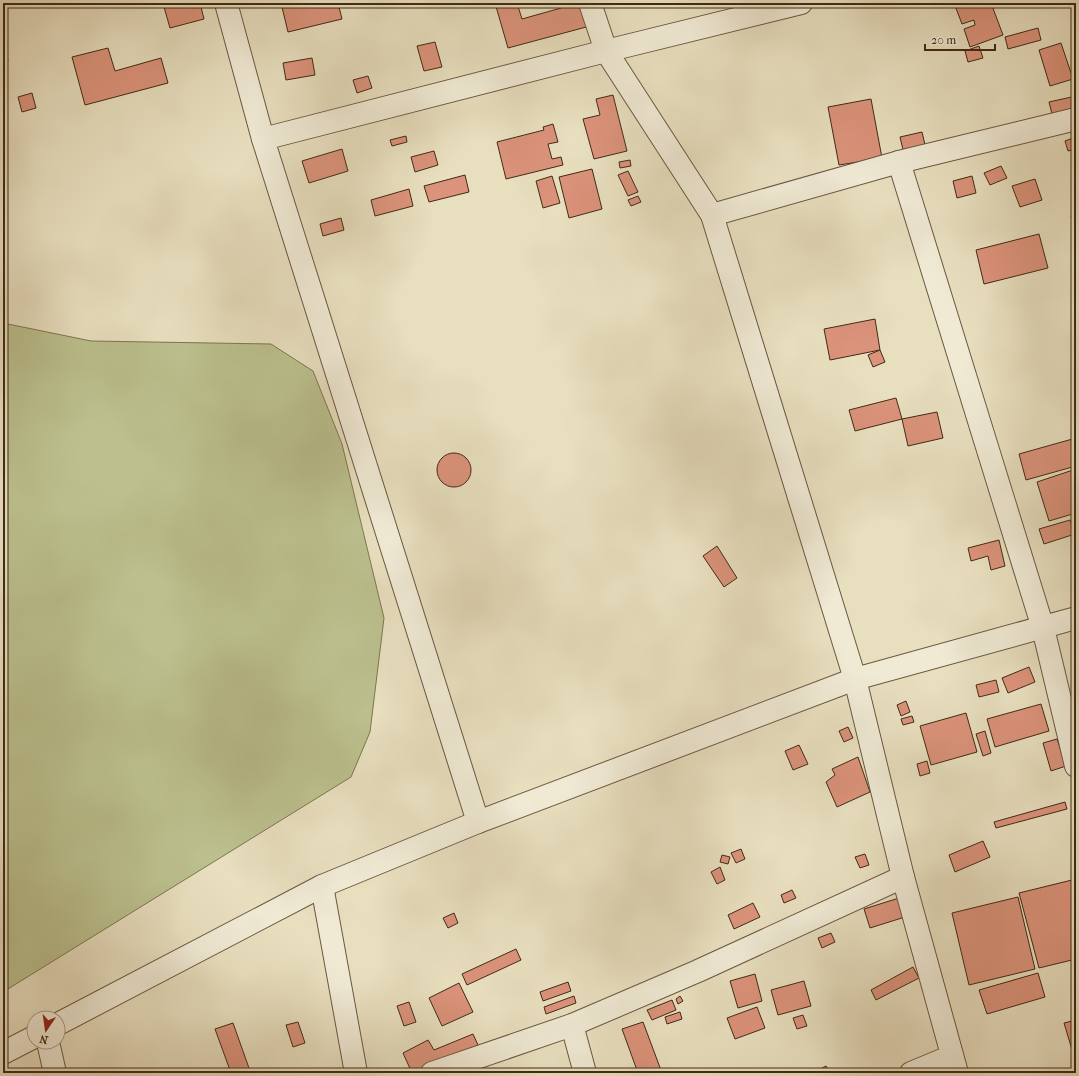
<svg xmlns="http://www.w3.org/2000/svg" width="1079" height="1076" font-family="'IM FELL French Canon',serif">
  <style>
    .green { fill: #bbc08e; stroke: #7e7552 }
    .building { fill: #db937b; stroke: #402a15 }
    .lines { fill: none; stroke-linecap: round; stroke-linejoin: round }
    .street-casing { stroke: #6a5740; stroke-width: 24 }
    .street { stroke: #f0ead5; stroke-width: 22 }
  </style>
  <rect width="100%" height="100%" fill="#e8dfbf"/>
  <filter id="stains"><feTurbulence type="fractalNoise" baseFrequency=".005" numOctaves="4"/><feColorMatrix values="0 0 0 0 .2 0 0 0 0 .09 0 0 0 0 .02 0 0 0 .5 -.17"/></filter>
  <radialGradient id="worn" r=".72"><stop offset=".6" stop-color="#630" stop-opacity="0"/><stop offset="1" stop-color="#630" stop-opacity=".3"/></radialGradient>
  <!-- green -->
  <polygon class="green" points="3,323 91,341 271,344 313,371 342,444 384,618 370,732 351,777 3,992"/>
  <!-- building -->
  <g class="building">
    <polygon points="178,3 200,3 204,19 170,28 164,7"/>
    <polygon points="281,3 338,3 342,19 288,32"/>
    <polygon points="495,3 517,3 522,19 561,8 560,3 584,3 590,26 508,48"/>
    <polygon points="954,3 991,3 1003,35 970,47 964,29 975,25 974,20 962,24"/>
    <polygon points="1038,28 1041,40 1008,49 1005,37"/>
    <polygon points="3,42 8,60 3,61"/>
    <polygon points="435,42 442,67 424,71 417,46"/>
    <polygon points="1061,43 1073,79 1050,86 1039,50"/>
    <polygon points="979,46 983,58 968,62 965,51"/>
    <polygon points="108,48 115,71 161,58 168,83 85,105 72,57"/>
    <polygon points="312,58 315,75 286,80 283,63"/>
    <polygon points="368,76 372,88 357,93 353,80"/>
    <polygon points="32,93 36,108 22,112 18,97"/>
    <polygon points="613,95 627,151 594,159 583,119 600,115 596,99"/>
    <polygon points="1076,96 1076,109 1052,114 1049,102"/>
    <polygon points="871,99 882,158 839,165 828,107"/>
    <polygon points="553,124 558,142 548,144 552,159 561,157 563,165 506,179 497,142 544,130 543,127"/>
    <polygon points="922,132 926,149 904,154 900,137"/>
    <polygon points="406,136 407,142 392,146 390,140"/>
    <polygon points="1076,137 1076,149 1068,151 1065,141"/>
    <polygon points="342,149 348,171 309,183 302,161"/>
    <polygon points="434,151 438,165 415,172 411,157"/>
    <polygon points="630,160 631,166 620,168 619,162"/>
    <polygon points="1001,166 1007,178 990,185 984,173"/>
    <polygon points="592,169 602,209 569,218 559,177"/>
    <polygon points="628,171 638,192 628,196 618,175"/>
    <polygon points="465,175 469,192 429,202 424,186"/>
    <polygon points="552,176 560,203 543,208 536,181"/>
    <polygon points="972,176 976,193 957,198 953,181"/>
    <polygon points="1035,179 1042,200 1020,207 1012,186"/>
    <polygon points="409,189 413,206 375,216 371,200"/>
    <polygon points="638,196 641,202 631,206 628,200"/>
    <polygon points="1076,215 1076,232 1071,216"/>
    <polygon points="341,218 344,230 323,236 320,224"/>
    <polygon points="1039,234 1048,268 984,284 976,250"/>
    <polygon points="875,319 880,350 830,360 824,329"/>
    <polygon points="880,350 885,362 873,367 868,355"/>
    <polygon points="896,398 902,419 855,431 849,410"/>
    <polygon points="937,412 943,438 908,446 902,419"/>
    <polygon points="1076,438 1076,466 1026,480 1019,454"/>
    <circle cx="454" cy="470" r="17"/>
    <polygon points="1076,469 1076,513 1049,521 1037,482"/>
    <polygon points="1070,520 1075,534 1044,544 1039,529"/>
    <polygon points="999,540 1005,566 991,570 988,556 971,561 968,548"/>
    <polygon points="717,546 737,578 724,587 703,556"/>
    <polygon points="1029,667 1035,682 1008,693 1002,678"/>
    <polygon points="996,680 999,692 979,697 976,685"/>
    <polygon points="906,701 910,712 901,716 897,705"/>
    <polygon points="1041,704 1049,731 995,747 987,719"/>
    <polygon points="966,713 977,752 931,765 920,726"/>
    <polygon points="912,716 914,722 903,725 901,719"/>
    <polygon points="848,727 853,738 844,742 839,731"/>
    <polygon points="985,731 991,753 983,756 976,734"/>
    <polygon points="1057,739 1066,766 1051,771 1043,743"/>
    <polygon points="799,745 808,764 793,770 785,751"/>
    <polygon points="858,757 870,792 837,807 826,782 835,775 832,769"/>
    <polygon points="927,761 930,773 920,776 917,764"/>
    <polygon points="1065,802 1067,809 996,828 994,822"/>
    <polygon points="983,841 990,857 955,872 949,855"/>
    <polygon points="741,849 745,859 736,863 731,853"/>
    <polygon points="865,854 869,865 860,868 855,857"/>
    <polygon points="722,855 730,857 728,864 720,862"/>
    <polygon points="720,867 725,880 717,884 711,872"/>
    <polygon points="1076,879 1076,959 1039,968 1019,893"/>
    <polygon points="792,890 796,898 784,903 781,895"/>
    <polygon points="1018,897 1035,969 969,985 952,913"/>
    <polygon points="899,898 905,917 870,928 864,909"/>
    <polygon points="753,903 760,917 734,929 728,915"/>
    <polygon points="454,913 458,923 448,928 443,918"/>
    <polygon points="831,933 835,942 822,948 818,938"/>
    <polygon points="516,949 521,960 467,985 462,974"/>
    <polygon points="913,967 919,978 876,1000 871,990"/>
    <polygon points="1038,973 1045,997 987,1014 979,990"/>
    <polygon points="755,974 762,1001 738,1008 730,981"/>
    <polygon points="804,981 811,1006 778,1015 771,990"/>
    <polygon points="568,982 571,991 543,1001 540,992"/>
    <polygon points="459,983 473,1012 442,1026 429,998"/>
    <polygon points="574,996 576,1003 546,1014 544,1007"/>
    <polygon points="680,996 683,1001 678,1004 676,999"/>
    <polygon points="672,1000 676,1010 652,1020 647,1010"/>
    <polygon points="409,1002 416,1022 404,1026 397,1006"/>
    <polygon points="757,1007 765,1028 735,1039 727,1018"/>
    <polygon points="680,1012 682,1019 667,1024 665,1017"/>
    <polygon points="803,1015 807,1026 797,1029 793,1018"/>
    <polygon points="1076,1020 1076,1063 1064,1023"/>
    <polygon points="298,1022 305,1043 293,1047 286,1025"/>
    <polygon points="643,1022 662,1073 638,1073 622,1029"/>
    <polygon points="233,1023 250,1071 242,1073 231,1073 215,1029"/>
    <polygon points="473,1034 478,1045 415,1073 412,1073 403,1053 428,1040 434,1050"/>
    <polygon points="826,1066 830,1073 813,1073"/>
  </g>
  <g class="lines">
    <defs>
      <g id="street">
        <polyline points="226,3 263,139 478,822"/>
        <polyline points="590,3 606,51 712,215 855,679 903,877 957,1073"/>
        <polyline points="263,139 606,51 801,3"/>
        <polyline points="899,162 1076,119"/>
        <polyline points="712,215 899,162 1043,628 1076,766"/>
        <polyline points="322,886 356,1073"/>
        <polyline points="58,1024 322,886 478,822 855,679 1076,618"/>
        <polyline points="572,1025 585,1073"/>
        <polyline points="48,1042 55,1073"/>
        <polyline points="3,1053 34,1037"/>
        <polyline points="432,1073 572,1025 698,971 903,877"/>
        <polyline points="911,1073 952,1056"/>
      </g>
    </defs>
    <!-- street casing -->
    <use href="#street" class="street-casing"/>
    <!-- street -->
    <use href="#street" class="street"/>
  </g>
  <!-- margin -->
  <rect width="1079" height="1076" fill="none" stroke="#e8dfbf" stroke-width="16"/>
  <rect x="4" y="4" width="1071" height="1068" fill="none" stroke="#402a15" stroke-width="2"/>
  <rect x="8" y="8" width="1063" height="1060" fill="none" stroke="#402a15"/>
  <!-- north arrow -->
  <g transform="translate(46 1030) rotate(193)"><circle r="19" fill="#f0ead5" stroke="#aa9d88"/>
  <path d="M0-3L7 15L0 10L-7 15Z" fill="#8f2418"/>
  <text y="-6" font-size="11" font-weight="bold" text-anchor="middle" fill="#402a15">N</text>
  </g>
  <!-- scale -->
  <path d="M925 44v6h70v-6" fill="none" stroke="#402a15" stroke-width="2"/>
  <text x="931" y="44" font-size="12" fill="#402a15" stroke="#f0ead5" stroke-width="3" paint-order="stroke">20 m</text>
  <rect width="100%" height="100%" filter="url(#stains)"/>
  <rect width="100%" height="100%" fill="url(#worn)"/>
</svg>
